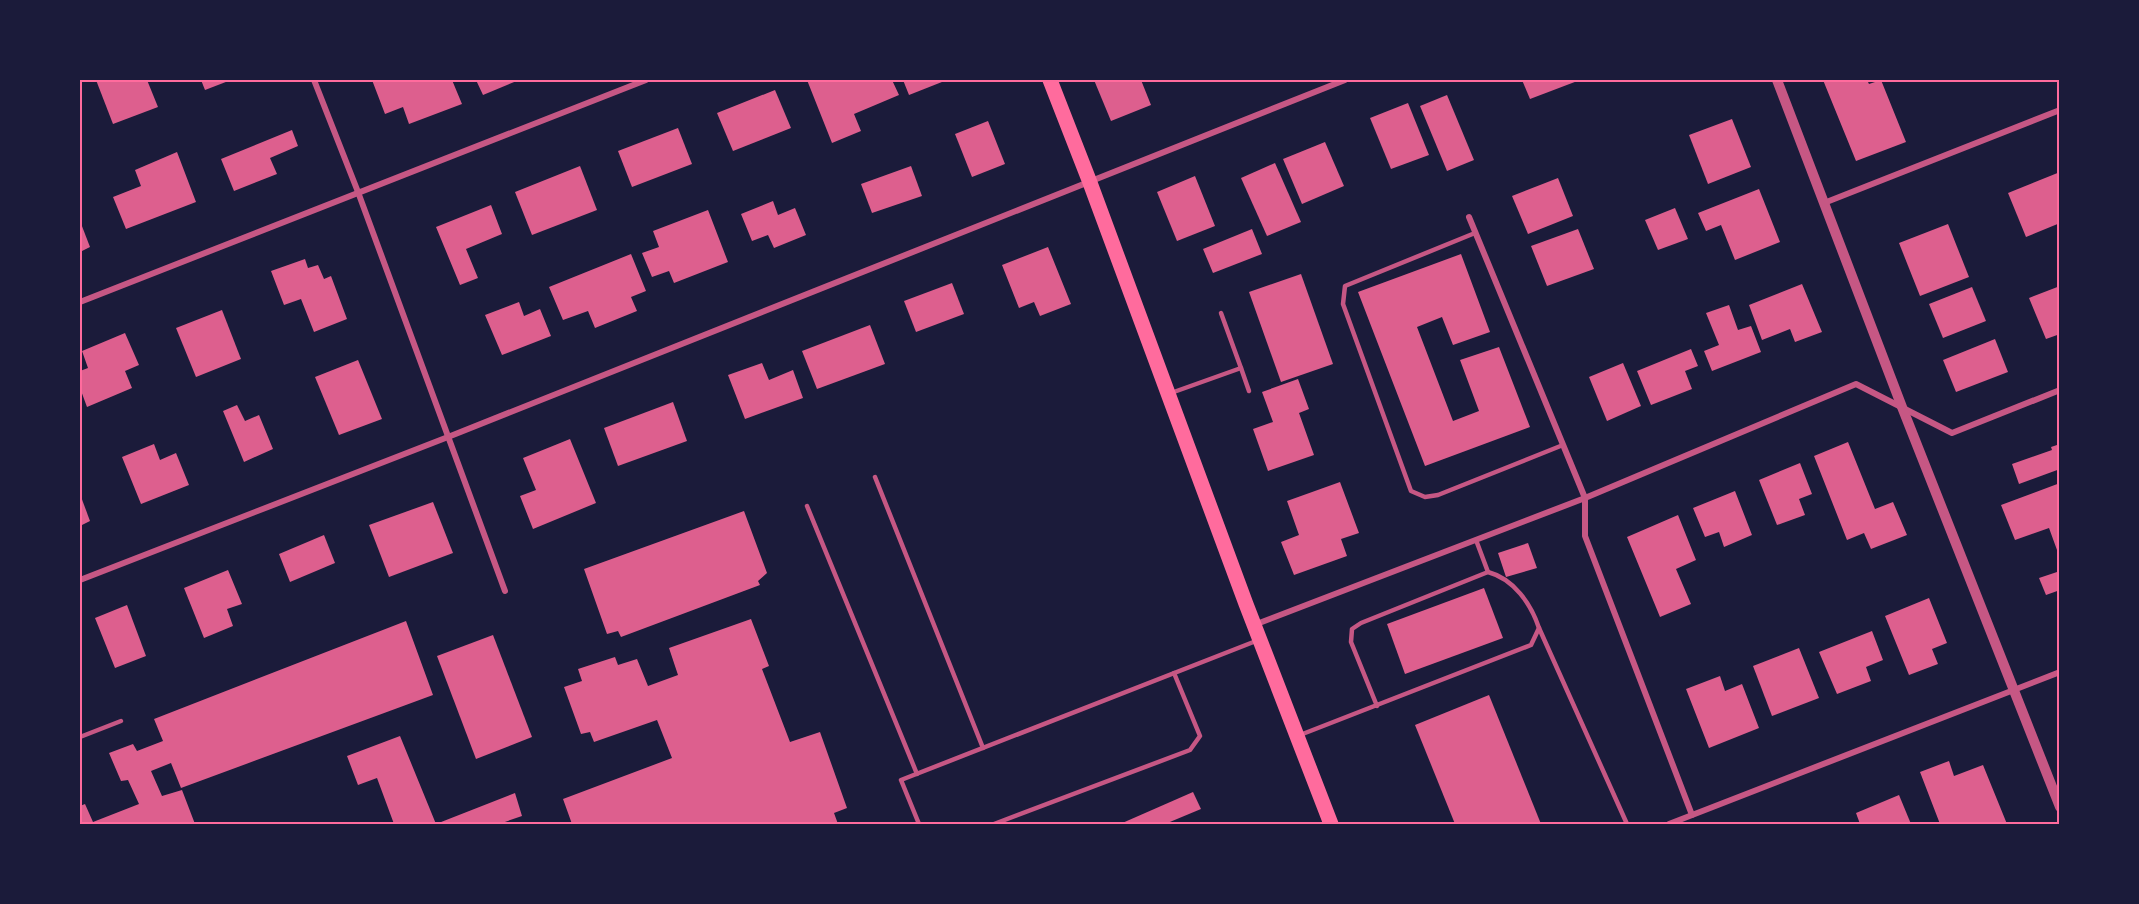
<svg xmlns="http://www.w3.org/2000/svg" width="2139" height="904" font-family="'IBM Plex Sans',sans-serif">
  <style>
    .building { fill: #dd5f8e }
    .lines { fill: none; stroke-linecap: round; stroke-linejoin: round }
    .service { stroke: #c65784; stroke-width: 4.5 }
    .minor { stroke: #c65784; stroke-width: 6 }
    .tertiary { stroke: #c65784; stroke-width: 10 }
    .primary { stroke: #ff6b9d; stroke-width: 15 }
    .neatline { fill: none; stroke: #ff6b9d; stroke-width: 2 }
  </style>
  <rect width="100%" height="100%" fill="#1b1b3a"/>
  <!-- building -->
  <g class="building">
    <polygon points="96,80 147,80 158,107 113,124"/>
    <polygon points="201,80 231,80 205,90"/>
    <polygon points="372,80 452,80 462,104 409,124 403,107 385,114"/>
    <polygon points="476,80 519,80 483,95"/>
    <polygon points="807,80 892,80 899,95 854,114 861,131 832,143"/>
    <polygon points="903,80 947,80 909,95"/>
    <polygon points="1094,80 1141,80 1151,105 1111,121"/>
    <polygon points="1522,80 1580,80 1530,99"/>
    <polygon points="1823,80 1867,80 1869,84 1881,80 1906,142 1856,161"/>
    <polygon points="775,90 791,128 733,151 717,113"/>
    <polygon points="1447,95 1474,160 1447,171 1420,106"/>
    <polygon points="1408,103 1429,155 1391,169 1370,118"/>
    <polygon points="1732,119 1751,167 1708,184 1689,135"/>
    <polygon points="988,121 1005,164 972,177 955,134"/>
    <polygon points="678,128 692,164 632,187 618,151"/>
    <polygon points="292,130 298,146 270,158 277,174 234,191 221,159"/>
    <polygon points="1325,142 1344,186 1302,204 1283,159"/>
    <polygon points="177,152 196,202 126,229 113,197 141,186 135,170"/>
    <polygon points="1275,163 1301,222 1267,236 1241,178"/>
    <polygon points="580,166 597,210 532,235 515,192"/>
    <polygon points="911,166 922,196 872,213 861,184"/>
    <polygon points="2060,172 2060,223 2026,237 2008,193"/>
    <polygon points="1195,176 1215,226 1177,241 1157,192"/>
    <polygon points="1558,178 1573,216 1528,234 1512,196"/>
    <polygon points="1759,189 1780,242 1735,260 1721,225 1706,231 1698,213"/>
    <polygon points="773,201 778,215 795,208 806,235 774,248 768,235 752,241 741,214"/>
    <polygon points="491,205 502,234 466,249 478,278 460,285 436,227"/>
    <polygon points="1675,208 1688,239 1658,250 1645,220"/>
    <polygon points="708,210 728,262 674,283 669,271 652,277 642,253 659,247 653,231"/>
    <polygon points="80,221 90,247 80,252"/>
    <polygon points="1948,224 1969,277 1920,296 1899,243"/>
    <polygon points="1252,229 1262,254 1213,273 1203,249"/>
    <polygon points="1578,229 1594,269 1547,286 1531,246"/>
    <polygon points="1048,247 1071,304 1040,316 1034,302 1019,308 1002,265"/>
    <polygon points="631,254 646,291 631,297 637,311 595,328 588,311 563,320 549,287"/>
    <polygon points="1461,254 1490,332 1453,345 1442,317 1417,327 1453,421 1479,411 1460,360 1499,347 1530,427 1425,466 1358,292"/>
    <polygon points="305,259 308,268 318,265 324,279 331,276 347,319 314,332 301,299 284,305 271,271"/>
    <polygon points="1301,274 1333,364 1281,382 1249,292"/>
    <polygon points="952,283 964,314 916,332 904,301"/>
    <polygon points="1802,284 1822,332 1795,342 1790,329 1762,340 1749,305"/>
    <polygon points="2060,286 2060,334 2046,339 2029,298"/>
    <polygon points="1972,287 1986,321 1943,338 1929,304"/>
    <polygon points="519,302 524,316 540,309 551,336 502,355 485,315"/>
    <polygon points="1729,305 1738,330 1751,326 1761,352 1712,371 1704,351 1719,345 1706,313"/>
    <polygon points="222,310 241,359 196,377 176,328"/>
    <polygon points="870,325 885,364 817,389 802,351"/>
    <polygon points="125,333 139,365 125,371 132,388 87,407 80,388 80,371 88,368 82,351"/>
    <polygon points="1995,339 2008,372 1956,392 1943,360"/>
    <polygon points="1691,349 1698,366 1685,371 1692,389 1651,405 1637,371"/>
    <polygon points="358,360 382,419 339,435 315,377"/>
    <polygon points="762,363 769,380 793,370 803,398 745,419 728,375"/>
    <polygon points="1623,363 1641,406 1607,421 1589,377"/>
    <polygon points="1298,379 1309,409 1299,413 1314,455 1268,471 1253,429 1273,422 1262,392"/>
    <polygon points="673,402 687,441 618,466 604,428"/>
    <polygon points="237,405 245,421 259,415 273,449 244,462 223,411"/>
    <polygon points="570,439 596,503 533,529 520,496 536,490 523,458"/>
    <polygon points="1848,442 1875,509 1893,502 1907,535 1871,549 1864,533 1847,540 1814,456"/>
    <polygon points="154,444 160,460 176,453 189,485 141,504 122,457"/>
    <polygon points="2060,444 2060,469 2019,484 2012,464 2052,450 2051,447"/>
    <polygon points="1800,463 1812,494 1799,499 1805,515 1777,525 1759,480"/>
    <polygon points="1340,482 1359,533 1341,539 1347,556 1294,575 1281,542 1299,535 1287,501"/>
    <polygon points="2060,483 2060,549 2057,550 2049,528 2015,540 2001,505"/>
    <polygon points="1735,491 1752,535 1724,547 1719,532 1705,537 1693,508"/>
    <polygon points="80,494 90,521 80,526"/>
    <polygon points="433,502 453,553 389,577 369,525"/>
    <polygon points="744,511 767,573 758,581 760,585 621,637 618,631 607,634 584,569"/>
    <polygon points="1678,515 1696,560 1676,569 1691,604 1660,617 1627,537"/>
    <polygon points="324,535 335,563 290,582 279,554"/>
    <polygon points="1528,543 1537,568 1506,577 1498,553"/>
    <polygon points="228,570 242,604 227,609 233,626 204,638 184,588"/>
    <polygon points="2060,571 2060,590 2046,595 2039,578"/>
    <polygon points="1484,588 1503,638 1405,674 1387,624"/>
    <polygon points="1929,598 1947,643 1932,649 1938,664 1909,675 1885,616"/>
    <polygon points="127,605 146,656 115,668 95,618"/>
    <polygon points="751,619 769,666 762,669 790,742 820,732 847,808 834,813 838,824 572,824 563,799 672,758 657,720 594,742 590,732 581,734 564,687 582,681 578,669 615,657 618,665 637,659 648,686 678,675 669,648"/>
    <polygon points="406,621 433,695 181,788 171,763 151,771 162,796 182,790 195,824 80,824 80,806 85,804 93,822 139,804 128,780 121,781 109,753 133,744 137,751 163,741 154,719"/>
    <polygon points="1872,631 1883,660 1866,667 1871,681 1837,694 1819,652"/>
    <polygon points="493,635 532,737 476,759 437,656"/>
    <polygon points="1799,648 1819,698 1772,716 1753,666"/>
    <polygon points="1720,676 1725,691 1742,684 1759,728 1709,748 1686,689"/>
    <polygon points="1489,695 1541,824 1455,824 1415,725"/>
    <polygon points="400,736 436,824 515,793 522,816 499,824 394,824 377,778 358,785 347,756"/>
    <polygon points="1949,761 1954,776 1983,765 2007,824 1940,824 1920,772"/>
    <polygon points="1193,792 1201,809 1165,824 1120,824"/>
    <polygon points="1899,795 1911,824 1860,824 1856,813"/>
  </g>
  <g class="lines">
    <!-- service -->
    <g class="service">
      <polyline points="1475,233 1345,286 1343,304 1411,491 1425,497 1438,495 1563,445"/>
      <polyline points="1241,368 1249,391"/>
      <polyline points="1171,393 1241,368 1221,313"/>
      <polyline points="875,477 983,748"/>
      <polyline points="807,506 917,774"/>
      <polyline points="1476,540 1488,572"/>
      <polyline points="1539,628 1627,824"/>
      <path d="M1300,735L1531,645L1539,628C1531,604 1514,579 1488,572L1361,623L1352,629L1351,642L1377,706"/>
      <polyline points="80,737 121,721"/>
      <polyline points="919,824 901,780 1256,641"/>
      <polyline points="994,824 1190,750 1200,736 1174,673"/>
    </g>
    <!-- minor -->
    <g class="minor">
      <polyline points="314,80 358,192 505,591"/>
      <polyline points="1824,203 2060,110"/>
      <polyline points="1469,217 1585,498 1585,536 1692,815"/>
      <polyline points="80,302 646,80"/>
      <polyline points="80,580 448,437 1345,80"/>
      <polyline points="1254,625 1585,498 1856,384 1952,433 2060,390"/>
      <polyline points="1669,824 2060,672"/>
    </g>
    <!-- tertiary -->
    <polyline class="tertiary" points="1777,80 1902,407 2060,807"/>
    <!-- primary -->
    <polyline class="primary" points="1050,80 1089,180 1246,604 1331,824"/>
  </g>
  <!-- border -->
  <rect width="2139" height="904" fill="none" stroke="#1b1b3a" stroke-width="162"/>
  <rect x="81" y="81" width="1977" height="742" class="neatline"/>
</svg>
